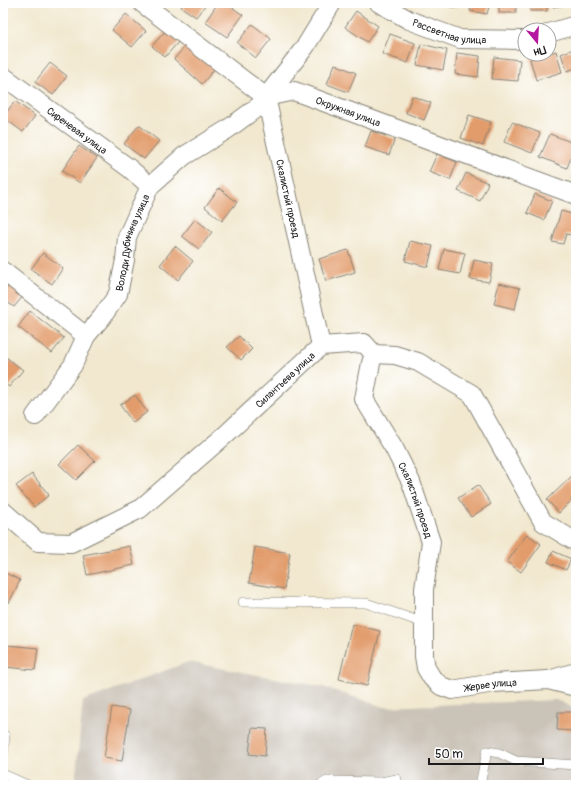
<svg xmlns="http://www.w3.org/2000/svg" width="579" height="788" font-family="Pangolin,sans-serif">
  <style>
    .industrial { fill: #cac3b8 }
    .building { fill: #e29b6a }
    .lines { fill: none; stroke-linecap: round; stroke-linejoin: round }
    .lane-casing { stroke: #868276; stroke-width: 10 }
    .street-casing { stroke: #868276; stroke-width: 20 }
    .lane { stroke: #fff; stroke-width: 9 }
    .street { stroke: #fff; stroke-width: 18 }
    .labels { text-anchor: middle; stroke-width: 3; stroke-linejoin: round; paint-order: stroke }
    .street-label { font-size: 10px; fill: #1c1c1c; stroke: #fff }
  </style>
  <rect width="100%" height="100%" fill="#fff"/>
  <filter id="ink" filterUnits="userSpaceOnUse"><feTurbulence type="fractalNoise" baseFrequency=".025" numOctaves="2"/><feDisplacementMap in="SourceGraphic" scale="8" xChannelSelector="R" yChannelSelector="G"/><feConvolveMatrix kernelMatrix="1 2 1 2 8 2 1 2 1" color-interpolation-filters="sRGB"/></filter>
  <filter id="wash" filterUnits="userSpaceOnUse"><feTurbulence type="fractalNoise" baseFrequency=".012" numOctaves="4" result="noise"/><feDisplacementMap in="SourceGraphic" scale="16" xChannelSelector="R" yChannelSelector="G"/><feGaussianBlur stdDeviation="0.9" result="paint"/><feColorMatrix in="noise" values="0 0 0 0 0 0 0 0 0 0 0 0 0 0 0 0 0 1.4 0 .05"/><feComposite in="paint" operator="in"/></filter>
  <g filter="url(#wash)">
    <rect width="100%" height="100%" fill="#f1e8cf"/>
    <!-- industrial -->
    <polygon class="industrial" points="188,662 323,687 384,707 556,700 576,709 576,785 75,785 83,701"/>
    <g id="blocks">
      <!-- building -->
      <g class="building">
        <polygon points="184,3 207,3 196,17 181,7"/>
        <polygon points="218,3 226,3 243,15 227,37 205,22"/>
        <polygon points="436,3 457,3 455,8"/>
        <polygon points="472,3 490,3 487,14 470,11"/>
        <rect x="499" y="3" width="17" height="10"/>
        <polygon points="531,3 547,3 547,11 530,11"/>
        <polygon points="553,3 567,3 567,5 553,7"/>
        <polygon points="356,11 378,26 367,42 345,27"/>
        <polygon points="126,14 146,31 132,47 112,30"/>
        <polygon points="252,24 271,39 256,58 237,43"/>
        <polygon points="168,28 181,39 165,57 152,46"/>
        <polygon points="390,34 415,43 408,63 382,54"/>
        <polygon points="189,42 217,66 202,84 174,59"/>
        <polygon points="421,44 447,50 443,70 417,65"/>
        <polygon points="576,48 576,68 567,71 561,54"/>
        <polygon points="556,51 562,72 536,80 530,59"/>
        <polygon points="457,53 480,56 478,77 455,74"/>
        <polygon points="494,57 520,60 518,81 492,79"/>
        <polygon points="50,63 67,76 53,95 35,82"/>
        <polygon points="335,64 356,73 348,92 327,84"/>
        <polygon points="3,92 7,95 3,100"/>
        <polygon points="412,96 431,103 424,120 406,113"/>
        <polygon points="15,101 35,116 23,132 3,117"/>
        <polygon points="469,115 491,122 483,146 461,138"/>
        <polygon points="512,122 540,133 532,153 504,142"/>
        <polygon points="139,125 159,141 144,159 124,144"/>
        <polygon points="371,131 395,139 389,155 365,147"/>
        <polygon points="550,134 576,144 567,168 540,157"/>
        <polygon points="79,146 97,158 80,183 62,171"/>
        <polygon points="437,154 457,162 450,180 429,172"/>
        <polygon points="466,173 488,183 480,201 458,191"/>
        <polygon points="219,188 237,202 222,221 205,207"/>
        <polygon points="535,194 552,201 544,220 527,213"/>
        <polygon points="561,211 576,215 576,236 566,234 563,244 552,242"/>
        <polygon points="195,219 212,232 199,249 182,236"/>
        <polygon points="410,241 433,246 428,267 405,261"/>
        <polygon points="175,246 193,261 178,280 160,265"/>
        <polygon points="444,249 465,253 460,274 439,270"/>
        <polygon points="348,250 355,272 326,281 319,259"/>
        <polygon points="43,253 63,268 52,284 31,269"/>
        <polygon points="474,260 493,264 489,282 470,279"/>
        <polygon points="499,283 520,288 515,309 494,304"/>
        <polygon points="10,284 24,295 14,307 3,299 3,293"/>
        <polygon points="30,311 64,338 52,353 18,327"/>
        <polygon points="239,336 252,349 241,360 227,347"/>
        <polygon points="3,355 23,370 9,387 3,382"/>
        <polygon points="135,395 147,412 133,423 120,405"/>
        <polygon points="78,445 95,461 76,480 59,464"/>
        <polygon points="576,472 576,496 559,513 547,500"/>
        <polygon points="32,474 49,495 34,507 16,486"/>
        <polygon points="478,485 491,504 471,517 458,498"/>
        <polygon points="527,534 541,544 521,572 507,562"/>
        <polygon points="130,546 134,565 87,575 83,555"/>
        <polygon points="255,547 290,553 284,589 249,583"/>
        <polygon points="553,551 571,559 566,570 548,562"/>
        <polygon points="3,572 20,580 9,603 3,600"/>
        <polygon points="352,624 380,631 367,686 339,679"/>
        <polygon points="7,645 38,648 35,670 5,667"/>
        <polygon points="112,707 130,710 122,761 104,758"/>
        <polygon points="558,712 576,712 576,731 557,730"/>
        <polygon points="252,728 267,729 265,756 249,754"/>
      </g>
    </g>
  </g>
  <g filter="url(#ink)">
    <use href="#blocks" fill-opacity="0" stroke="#868276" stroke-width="1"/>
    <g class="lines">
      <defs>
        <g id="lane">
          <polyline points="243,602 366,603 424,623"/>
          <polyline points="3,734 5,736 3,755"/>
          <polyline points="3,774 28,785"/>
          <polyline points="320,785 327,781 380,782 397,779"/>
          <polyline points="480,785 487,751 499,753 516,761 576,765"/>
        </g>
        <g id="street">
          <path id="s1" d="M142,3L266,97L294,91L576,195"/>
          <path id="s2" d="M379,3L409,20L460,39L525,40"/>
          <polyline points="549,33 576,25"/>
          <path id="s3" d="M3,76L129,168L150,186"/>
          <path id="s4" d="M266,97L321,346"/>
          <polyline points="3,271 86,336"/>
          <path id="s5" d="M374,354L371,363L364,399L394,448L411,482L431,542L424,589V656L426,668L432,678L441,686L452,690L494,683L548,680L576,687"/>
          <path id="s6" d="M35,416L73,365L86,336L102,317L118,294L125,260L127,237L150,186L184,156L228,129L259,106L305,47L332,3"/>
          <path id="s7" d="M3,511L38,542L71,543L140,509L224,436L321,346L364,343L374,354L395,355L418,362L472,394L543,522L576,542"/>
          <polyline points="549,680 576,672"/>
        </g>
      </defs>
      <!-- lane casing -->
      <use href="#lane" class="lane-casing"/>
      <!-- street casing -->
      <use href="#street" class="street-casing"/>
      <!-- lane -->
      <use href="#lane" class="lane"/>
      <!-- street -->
      <use href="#street" class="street"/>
    </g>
  </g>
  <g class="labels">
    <!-- street labels -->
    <g class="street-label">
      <text dy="4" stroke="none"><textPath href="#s2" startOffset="77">Рассветная улица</textPath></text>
      <text dy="4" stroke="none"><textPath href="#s1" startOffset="242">Окружная улица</textPath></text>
      <text dy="4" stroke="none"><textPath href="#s3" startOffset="92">Сиреневая улица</textPath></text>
      <text dy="4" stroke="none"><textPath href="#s4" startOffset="104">Скалистый проезд</textPath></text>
      <text dy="4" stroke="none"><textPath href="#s6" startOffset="202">Володи Дубинина улица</textPath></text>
      <text dy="4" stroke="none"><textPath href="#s7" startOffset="351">Силантьева улица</textPath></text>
      <text dy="4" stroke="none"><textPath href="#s5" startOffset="160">Скалистый проезд</textPath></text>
      <text dy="4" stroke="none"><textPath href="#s5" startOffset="406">Жерве улица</textPath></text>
    </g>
  </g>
  <!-- margin -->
  <rect width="579" height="788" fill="none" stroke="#fff" stroke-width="16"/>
  <!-- north arrow -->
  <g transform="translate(537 42) rotate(162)"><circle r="19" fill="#ffffff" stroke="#a4a4a4"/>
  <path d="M0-3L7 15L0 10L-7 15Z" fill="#b5179e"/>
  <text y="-6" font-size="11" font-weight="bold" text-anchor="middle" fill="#1c1c1c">Пн</text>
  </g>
  <!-- scale -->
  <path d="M429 758v6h114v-6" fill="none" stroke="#1c1c1c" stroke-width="2"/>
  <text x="435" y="758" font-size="12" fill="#1c1c1c" stroke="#ffffff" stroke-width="3" paint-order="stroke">50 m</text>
</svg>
